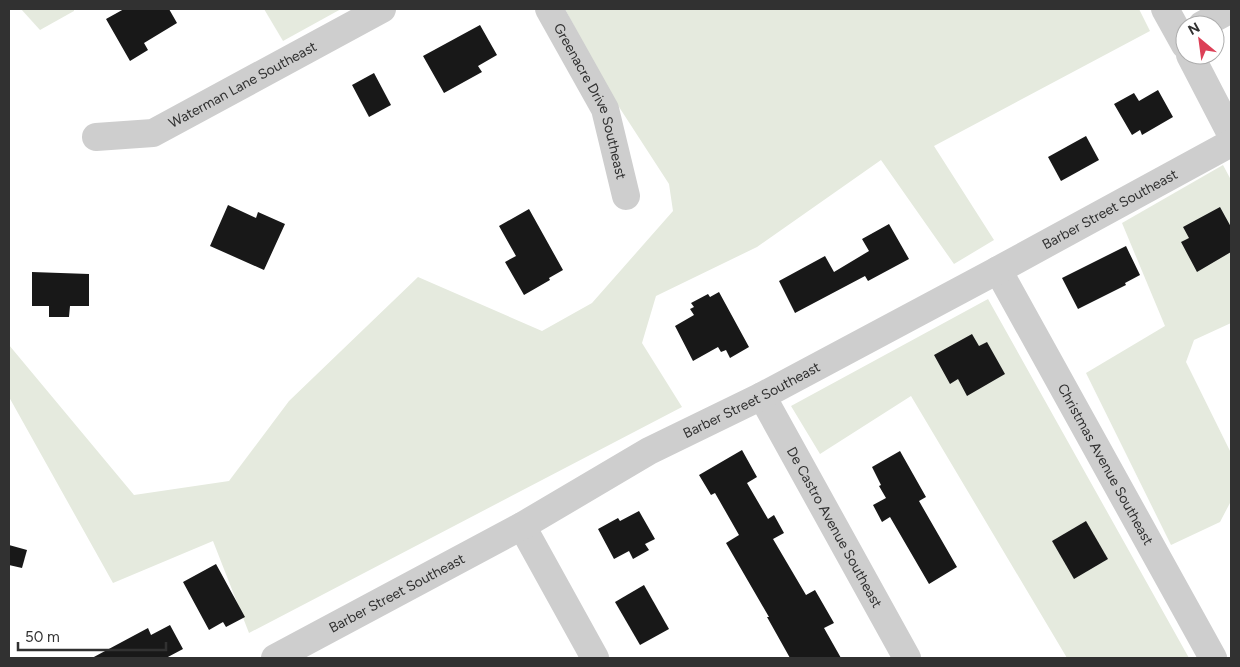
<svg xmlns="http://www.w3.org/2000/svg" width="1240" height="667" font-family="Figtree,sans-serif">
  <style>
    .green { fill: #e5eade }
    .building { fill: #181818 }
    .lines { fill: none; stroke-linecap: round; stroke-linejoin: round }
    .minor { stroke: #cecece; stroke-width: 28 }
    .labels { text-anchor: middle; stroke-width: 5; stroke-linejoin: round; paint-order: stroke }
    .street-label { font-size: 14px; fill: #313131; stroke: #fff }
  </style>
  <rect width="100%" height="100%" fill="#fff"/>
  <!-- green -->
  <g class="green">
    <polygon points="21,9 74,9 74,11 40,30"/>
    <polygon points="264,9 341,9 283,41"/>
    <polygon points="565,9 1139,9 1150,31 934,146 994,240 954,264 881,160 757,247 656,296 642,343 682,407 249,633 213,541 113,583 9,397 9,345 134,495 229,481 289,401 418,277 542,331 592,303 673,211 669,184 608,90"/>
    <polygon points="1223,165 1231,180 1231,323 1194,340 1186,362 1231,453 1231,501 1220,522 1171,545 1086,373 1165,326 1122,223"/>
    <polygon points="988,299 1189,658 1067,658 911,396 820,454 791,406"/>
  </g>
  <!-- building -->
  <g class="building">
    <polygon points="124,9 169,9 177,23 144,43 148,50 130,61 106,19"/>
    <polygon points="480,25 497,55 478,66 482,72 444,93 423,56"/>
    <polygon points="374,73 391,105 369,117 352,85"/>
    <polygon points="1158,90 1173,117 1142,135 1140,130 1132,135 1114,104 1134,93 1139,101"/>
    <polygon points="1086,136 1099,160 1061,181 1048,157"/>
    <polygon points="228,205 256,218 258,212 285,224 264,270 210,246"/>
    <polygon points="1220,207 1231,227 1231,252 1197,272 1181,242 1189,238 1183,227"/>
    <polygon points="529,209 563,270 549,278 550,280 524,295 505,262 516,256 499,226"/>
    <polygon points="889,224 909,259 868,281 865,276 795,313 779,281 825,256 834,272 869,251 862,239"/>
    <polygon points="1126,246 1140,275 1125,283 1126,285 1078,309 1062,278"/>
    <polygon points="32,272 89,274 89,306 70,306 69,317 49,317 49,306 32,306"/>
    <polygon points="719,292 749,347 730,358 726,350 721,352 718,347 693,361 675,326 694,315 690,309 694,307 691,303 708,294 710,297"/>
    <polygon points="972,334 979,346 987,342 1005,374 967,396 958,379 950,384 934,355"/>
    <polygon points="742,450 757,477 747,483 768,519 774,515 784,533 773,539 806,595 815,590 834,623 824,628 841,658 790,658 767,617 769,617 726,543 739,535 715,493 711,495 699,475"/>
    <polygon points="900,451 926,497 919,501 957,567 929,584 890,517 882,522 873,505 886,498 879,486 881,485 872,467"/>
    <polygon points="639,511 655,539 645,544 649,550 633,559 629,551 614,559 598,529 618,518 620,521"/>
    <polygon points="1086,521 1108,559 1074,579 1052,541"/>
    <polygon points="9,545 27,550 22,568 9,565"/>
    <polygon points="216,564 245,617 226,627 223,622 209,630 183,582"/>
    <polygon points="644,585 669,629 640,645 615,602"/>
    <polygon points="170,625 183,649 166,658 92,658 148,628 151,635"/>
  </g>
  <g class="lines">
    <!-- minor -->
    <g class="minor">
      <path id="s1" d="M549,9L605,109L626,196"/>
      <polyline points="1165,9 1185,45"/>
      <polyline points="1202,25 1231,9"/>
      <polyline points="1190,55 1231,134"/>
      <path id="s2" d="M96,137L153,133L382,9"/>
      <path id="s3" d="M998,270L1213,658"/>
      <path id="s4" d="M762,396L907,658"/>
      <polyline points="522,526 595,658"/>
      <path id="s5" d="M275,658L522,526L649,451L762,396L998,270L1231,143"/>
    </g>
  </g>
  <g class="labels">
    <!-- street labels -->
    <g class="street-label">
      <text dy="5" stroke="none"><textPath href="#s2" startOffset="159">Waterman Lane Southeast</textPath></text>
      <text dy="5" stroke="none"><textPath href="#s1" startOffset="102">Greenacre Drive Southeast</textPath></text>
      <text dy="5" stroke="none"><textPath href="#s5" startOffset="948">Barber Street Southeast</textPath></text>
      <text dy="5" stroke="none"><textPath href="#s5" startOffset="542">Barber Street Southeast</textPath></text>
      <text dy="5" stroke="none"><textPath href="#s3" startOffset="222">Christmas Avenue Southeast</textPath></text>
      <text dy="5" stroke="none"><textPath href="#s4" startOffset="150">De Castro Avenue Southeast</textPath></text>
      <text dy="5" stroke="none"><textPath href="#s5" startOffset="138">Barber Street Southeast</textPath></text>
    </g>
  </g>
  <!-- border -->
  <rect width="1240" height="667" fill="none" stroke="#313131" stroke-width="20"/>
  <!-- north arrow -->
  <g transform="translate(1200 40) rotate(331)"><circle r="24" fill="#ffffff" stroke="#adadad"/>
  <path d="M0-4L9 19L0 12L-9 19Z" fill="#dc4057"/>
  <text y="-8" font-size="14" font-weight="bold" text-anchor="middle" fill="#313131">N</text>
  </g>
  <!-- scale -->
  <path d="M18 642v8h148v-8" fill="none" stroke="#313131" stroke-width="2.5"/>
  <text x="25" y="642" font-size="15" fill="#313131" stroke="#ffffff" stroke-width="4" paint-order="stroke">50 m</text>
</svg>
